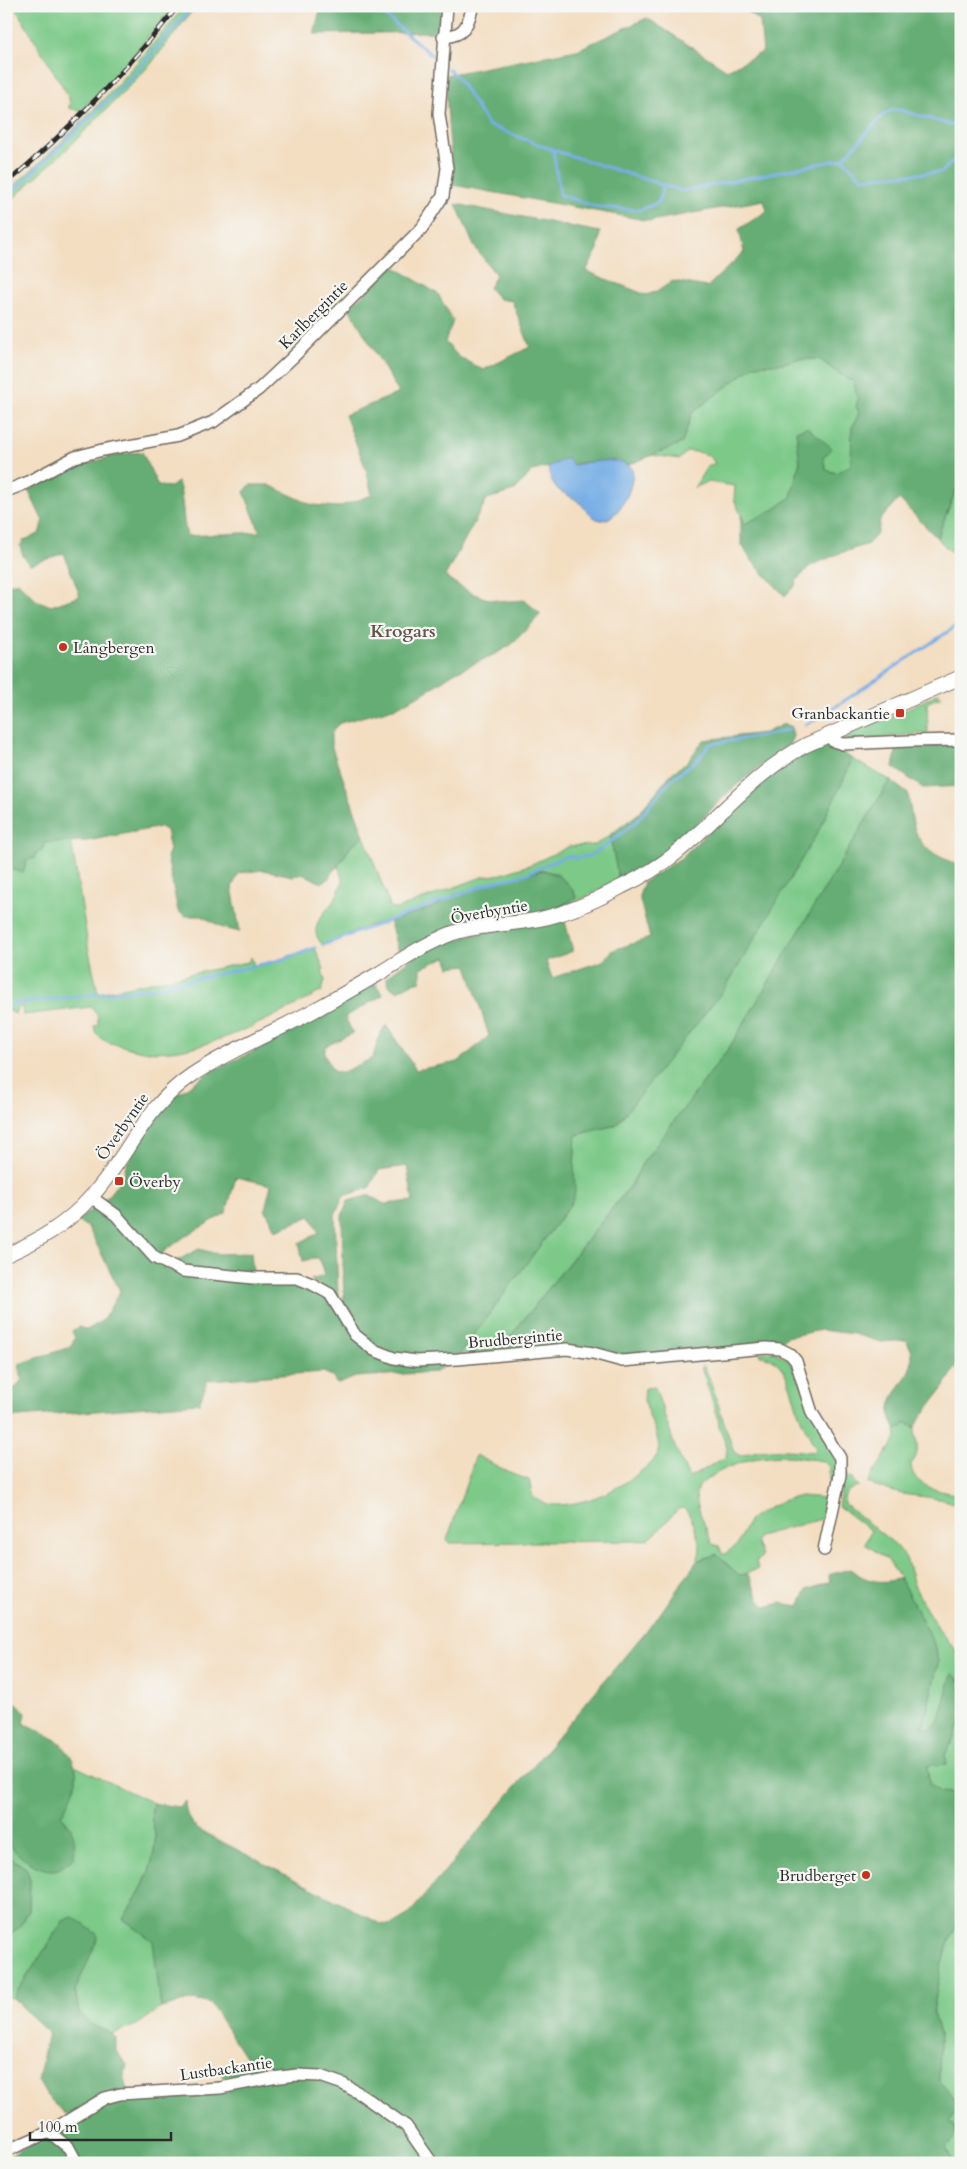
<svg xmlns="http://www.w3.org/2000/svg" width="967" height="2169" font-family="Cardo,serif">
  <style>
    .green { fill: #7cc988; stroke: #547a5a; fill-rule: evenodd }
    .forest { fill: #65ad74; stroke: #486c50; fill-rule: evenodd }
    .water { fill: #77aee6; stroke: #516c88 }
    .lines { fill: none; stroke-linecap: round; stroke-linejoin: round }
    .stream { stroke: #77aee6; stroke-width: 3 }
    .minor-casing { stroke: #716a60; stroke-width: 14 }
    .tertiary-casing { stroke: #716a60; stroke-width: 16 }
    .minor { stroke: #fff; stroke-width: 11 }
    .tertiary { stroke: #fff; stroke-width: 14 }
    .rail-casing { stroke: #2b2b2b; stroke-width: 5 }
    .rail { stroke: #f6f6f2; stroke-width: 3; stroke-dasharray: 9; stroke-linecap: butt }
    .poi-dot { fill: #c8321e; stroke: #f6f6f2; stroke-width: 2 }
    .labels { text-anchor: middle; stroke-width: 4.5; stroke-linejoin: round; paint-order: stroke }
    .street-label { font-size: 16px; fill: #2b2b2b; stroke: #f6f6f2 }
    .poi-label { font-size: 16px; fill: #2b2b2b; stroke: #f6f6f2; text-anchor: start }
    .neighbourhood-label { font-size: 18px; font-weight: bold; fill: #65544c; stroke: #f6f6f2 }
  </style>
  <rect width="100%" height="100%" fill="#f6f6f2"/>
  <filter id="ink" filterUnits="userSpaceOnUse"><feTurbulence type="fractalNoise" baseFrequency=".02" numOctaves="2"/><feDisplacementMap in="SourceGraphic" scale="10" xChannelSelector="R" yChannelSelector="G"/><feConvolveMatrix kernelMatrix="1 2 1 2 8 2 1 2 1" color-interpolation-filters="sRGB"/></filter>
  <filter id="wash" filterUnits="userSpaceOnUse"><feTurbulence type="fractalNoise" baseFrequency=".0096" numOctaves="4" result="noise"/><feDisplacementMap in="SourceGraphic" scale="20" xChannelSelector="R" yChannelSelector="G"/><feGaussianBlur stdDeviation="1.12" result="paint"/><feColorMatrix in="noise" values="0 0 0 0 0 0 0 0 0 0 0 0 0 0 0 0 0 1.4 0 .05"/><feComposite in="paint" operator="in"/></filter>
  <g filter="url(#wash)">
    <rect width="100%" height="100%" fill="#f3dec2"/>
    <!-- green -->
    <g class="green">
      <polygon points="14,6 175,6 125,65 81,111 69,108 70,102 66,92"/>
      <path d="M185,6H196L150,65L72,144L6,205V192C72,137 130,72 185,6Z"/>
      <path d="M797,359H819L848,380H854L858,400L856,406L859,413L852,428V465L836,473L826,470L823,458L831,448L796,431L800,462L791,497L775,509L745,524L734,499L735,486L708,482L694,488L708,465L715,464C711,453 698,452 687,451L680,459L651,455L682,443L692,413L746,370L755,365L784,363Z"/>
      <polygon points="961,477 961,562 937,538"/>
      <polygon points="939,693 942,696 927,703 928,733 848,741 843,737 844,733 867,724 883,721"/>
      <polygon points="852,759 890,780 729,1048 642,1164 632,1183 498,1352 459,1355 572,1202 576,1135 616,1125 843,781"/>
      <path d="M610,835L618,876L629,875L586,897L558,908L576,897L572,889L557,874L543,870L493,882L454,895L434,907L390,922L370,925L323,945C307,929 322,916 332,903C337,897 340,888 343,881L338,865L352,845L364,836L389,903L391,908L397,909L482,877L502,874L532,864L570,846L595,845Z"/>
      <path d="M71,840L89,951L98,993L248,962L251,957L254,965L257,966L315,948L324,969L322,970L325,980L322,991C274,1017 199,1058 144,1051C135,1050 127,1047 118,1045C107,1042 95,1039 94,1026L98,1025V1016L91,1007L23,1015L22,1007L17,1008L15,1014L6,1008V867L16,871L27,860L35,858L36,853L42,851L44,843Z"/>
      <path d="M773,1351L787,1359L792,1365L837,1462L831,1498L825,1518L759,1536L756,1542L762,1555L760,1559L756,1561L758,1569L739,1576L717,1554L697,1561C698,1557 700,1553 700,1549C700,1540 691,1512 683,1508L678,1509L656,1533L649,1539L638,1541L449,1543L447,1540L476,1455L510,1473L529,1480L533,1497C540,1501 547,1505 555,1505C588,1505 622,1488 646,1467C650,1463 657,1458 658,1452C662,1438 646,1414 644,1400C644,1396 645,1392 645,1388L655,1387L675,1447L689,1478L726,1457L727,1446L719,1426L718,1417L701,1367L703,1365L709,1377L734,1452L740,1456C762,1447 789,1450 814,1452L816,1449C810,1438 804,1426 799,1414C791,1392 788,1358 760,1356L759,1353ZM788,1456L823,1461L829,1467V1497L826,1498L801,1496L785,1500L763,1511L749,1520L737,1545L723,1555L719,1546L712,1544C707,1529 698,1512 696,1497C693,1479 739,1462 753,1459C765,1457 777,1456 788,1456Z"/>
      <path d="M906,1421L909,1425L915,1427C915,1442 922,1452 911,1464C911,1487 942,1492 961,1495V1506C943,1497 921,1497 902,1494C892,1492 878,1486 867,1483L897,1437L896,1430L903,1427Z"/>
      <path d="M844,1471L859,1486C849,1489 843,1493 844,1504L896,1545L906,1558L914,1585L925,1607L939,1630L961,1656V1681L952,1674L938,1722L930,1729L923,1728L938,1663L936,1648L900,1578L887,1559L865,1544L871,1531L838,1506Z"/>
      <polygon points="961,1723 961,1794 940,1792 929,1784 927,1765 947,1763 945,1755"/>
      <path d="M75,1766L153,1803C148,1823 156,1825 155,1841C154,1869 138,1896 123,1919L154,1941L161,2008L137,2025L112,2034L90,2024L79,2013L64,1920L13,1998L6,1997V1940L20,1926L29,1911L30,1879L26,1868L6,1855V1798L12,1807C6,1839 5,1842 31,1864L72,1828L61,1815C69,1804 80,1780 75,1766Z"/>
      <polygon points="961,1919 961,2163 954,2163 946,2148 949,2121 957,2111 955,2099 939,2081 940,2038 933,2013 941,1966 950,1938"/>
    </g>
    <!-- forest -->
    <g class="forest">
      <polygon points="321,6 442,6 440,32 314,34"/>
      <path d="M741,6H961V477L937,538L899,499L880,520L878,533L868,544L838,554L810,566L797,580L795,586L785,596L750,559L741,543V516L745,524L775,509L791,497L800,462L796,431L807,427L832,448L823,458L826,470L836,473L851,465L852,428L859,413L856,406L858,400L853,380H848L819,359H797L784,363L755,365L692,413L682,443L628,465L611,460L601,463L584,462L573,465L567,459L548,467L532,471L514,491L487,499L445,576C472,596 490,604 524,600L541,614L511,645L497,653L454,673L422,694L394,708L340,723C329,732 330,739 333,751L364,836L352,845L329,878L321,883L304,874L293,876L263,870L239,873L232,887L240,932L223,928L202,916H185L178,911L167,857L170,850L166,830L160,827L87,841L44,843L42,851L36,853L35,858L27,860L23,873L6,867V585L18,582L36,600L51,606L80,596L64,553L30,565L23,556L20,546L24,540L39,534L43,521L28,490C65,474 101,454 142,452L158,486L171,487L178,482C184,500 182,518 187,536L260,532L244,492L250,485H269L312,505L338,507L372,495L366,469L345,415L399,393L349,308L393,266L438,294L453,321L445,342L459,357L483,370L530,347L512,301L499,299L489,288L496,275L474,246L456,204L600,232L598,249L586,271L646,295L658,291L673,281L707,287L744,252L739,229L767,211L764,200L650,221L453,185C451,148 446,112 446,75L577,50L647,18L727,70L763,52L760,21Z"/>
      <path d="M784,724L791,727L793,736L790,744C771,760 750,773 732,789C702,816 659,871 618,877L610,835L639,813L671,774L688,761L704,740L765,733Z"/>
      <path d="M825,744L838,749L852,759L843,781L819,830L726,987L616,1125L576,1135L574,1164L575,1193L572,1202L459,1355L436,1372L355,1377L344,1382L336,1383L332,1376L323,1372L208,1380L199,1403L6,1418V1387L16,1388L22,1379L19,1364L70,1347L75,1338L72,1331L79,1327L87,1330L103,1320L120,1291L88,1227L77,1221L107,1197L123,1177L126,1165L155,1117L176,1095L213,1070L255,1051L376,984L383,995L345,1017L353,1033L326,1046L324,1053L333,1071L341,1073L373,1058L379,1036L386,1025L416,1070L458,1062L489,1036L467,965L450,967L446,957L421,968V981L410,984L397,991C390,988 387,985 387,977C435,934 504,929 564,918L573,951L546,961L552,978L603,961L613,950L650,938L639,896L644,882L681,858L744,797L778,769ZM407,1166L413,1201L384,1204L370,1195L348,1201L342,1216L344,1310L309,1286L295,1281L254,1282L251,1253L217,1254L199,1249L163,1268V1252L187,1235L226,1213L236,1177L271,1185L265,1209L276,1230L311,1216L319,1233L299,1243L303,1261L314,1258H319L324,1276L311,1280L338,1296L335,1214L344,1196L369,1188L379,1170Z"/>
      <polygon points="945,745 961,746 961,786 923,788 893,767 897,747"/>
      <path d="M890,780L908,794C915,839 915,848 961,866V1296C957,1309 962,1331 961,1346C958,1378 930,1401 915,1427L909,1425L906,1422L903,1427L896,1430C875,1397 914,1384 912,1354C912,1350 908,1344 906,1340L881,1342L854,1334L821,1330L787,1337L776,1344L628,1356L588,1347L498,1352L632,1184L642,1164L729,1048Z"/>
      <path d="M543,870C558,874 570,882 576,897C535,924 507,912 464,923C440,929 419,943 399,956L390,922L434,907L454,895L493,882Z"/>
      <path d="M717,1554L739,1575L748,1574L760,1601L766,1607L781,1603L799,1606L807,1590L830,1582L828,1575L850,1569C866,1581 880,1585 900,1578L936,1648L938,1663L923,1728L930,1729L938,1722L952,1674L961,1681V1723L945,1755L947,1764L927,1766L929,1784L940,1792L961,1794V1919L950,1938L941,1966L933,2013L940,2038L939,2081L955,2099L957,2111L949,2121L956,2129L953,2141L946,2148L954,2163H6V2153L9,2157L72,2120L47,2096L38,2081L48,2032L13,1998L64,1920L73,1917L97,1934L98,1938L75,1991L79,2013L90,2024L112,2034L116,2039V2051L127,2065L124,2078L130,2100L230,2092L221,2073L246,2058L211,2004L194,2000L161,2008L153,1941L123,1919C138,1896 154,1870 155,1841C156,1825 148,1823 153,1803L178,1807L185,1801C186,1815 188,1821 199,1830L381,1924L391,1925L409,1914L657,1618L697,1561Z"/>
      <path d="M17,1703L26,1713L24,1724C71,1741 93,1770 61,1815C74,1832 76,1836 74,1858C69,1861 64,1867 58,1869C43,1875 10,1854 8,1838C6,1829 10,1816 12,1807L6,1798V1744L13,1741V1737L6,1735V1720L8,1721L11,1717L9,1707L11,1704Z"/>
      <polygon points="6,1855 26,1868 30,1879 29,1910 20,1926 6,1940"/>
    </g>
    <!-- water -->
    <path class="water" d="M567,458L573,465C589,462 619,456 632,468C636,484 619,521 601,520C592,519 586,509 580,503C573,496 559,493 554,485C552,481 548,472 548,467Z"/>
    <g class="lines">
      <!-- stream -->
      <g class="stream">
        <polyline points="378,6 380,11 435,58"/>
        <polyline points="448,69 457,77 488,125 553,150 682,191 843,159 862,178 942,172 955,159 961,128 900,110 892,110 883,115 843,159"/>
        <polyline points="553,150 560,195 597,207 640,210 659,202 663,186"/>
        <polyline points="6,198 129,80 193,6"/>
        <polyline points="805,725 817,719 961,623"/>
        <polyline points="323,945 493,882 521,876 566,856 577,858 588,856 598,851 636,822 670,781 699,758 710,744 773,734 790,729"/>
        <polyline points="11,1004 155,988 281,960 315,948"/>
      </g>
    </g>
  </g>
  <g filter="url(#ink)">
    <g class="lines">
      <defs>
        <g id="minor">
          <path d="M443,37C466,35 467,26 473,6"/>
          <polyline points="6,491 24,484 75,457 103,450 178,436 213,422 259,389 292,358 422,228 443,196 447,168 439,114 447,6"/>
          <polyline points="830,734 833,741 843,744 909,741 961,740"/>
          <polyline points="91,1197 116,1215 155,1258 183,1271 253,1278 297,1278 312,1284 330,1294 355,1335 374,1350 394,1358 416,1361 458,1359 567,1349 593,1353 622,1361 766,1348 780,1349 790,1354 796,1361 812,1413 840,1458 840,1475 824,1550"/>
          <polyline points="49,2132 69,2148 77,2163"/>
          <polyline points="6,2151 49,2132 105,2098 120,2094 220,2088 272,2078 297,2075 320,2076 343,2084 362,2095 406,2126 432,2163"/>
        </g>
        <path id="tertiary" d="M6,1255C38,1241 66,1225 90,1198C128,1157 143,1108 192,1075C229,1050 273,1033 313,1011C335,999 358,986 380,973C404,958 427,943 453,933C481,924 511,925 540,919C568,913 595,901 621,887C640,878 659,867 675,854C720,817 755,772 806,745L961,677"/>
      </defs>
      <!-- minor casing -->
      <use href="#minor" class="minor-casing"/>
      <!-- tertiary casing -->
      <use href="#tertiary" class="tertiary-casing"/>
      <!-- minor -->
      <use href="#minor" class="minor"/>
      <!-- tertiary -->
      <use href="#tertiary" class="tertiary"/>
      <defs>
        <path id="rail" d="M6,184C69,130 126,71 178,6"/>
      </defs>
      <!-- rail casing -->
      <use href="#rail" class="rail-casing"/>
      <!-- rail -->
      <use href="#rail" class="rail"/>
    </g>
  </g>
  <!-- markers -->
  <g class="poi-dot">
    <circle cx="63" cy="647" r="5"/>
    <rect x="895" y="708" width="10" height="10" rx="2.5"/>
    <rect x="114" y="1176" width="10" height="10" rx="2.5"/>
    <circle cx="866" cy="1875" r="5"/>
  </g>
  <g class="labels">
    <!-- street labels -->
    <g class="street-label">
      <text transform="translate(313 314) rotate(-45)" y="6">Karlbergintie</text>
      <text transform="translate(489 911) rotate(-10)" y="6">Överbyntie</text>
      <text transform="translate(122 1126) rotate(-55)" y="6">Överbyntie</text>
      <text transform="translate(515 1338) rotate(-5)" y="6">Brudbergintie</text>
      <text transform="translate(226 2068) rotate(-8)" y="6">Lustbackantie</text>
    </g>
    <!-- poi labels -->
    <g class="poi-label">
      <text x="73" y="653">Långbergen</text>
      <text x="890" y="719" text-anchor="end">Granbackantie</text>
      <text x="129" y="1187">Överby</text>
      <text x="856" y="1881" text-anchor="end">Brudberget</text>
    </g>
    <!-- neighbourhood labels -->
    <g class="neighbourhood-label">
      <text x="403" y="637">Krogars</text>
    </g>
  </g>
  <!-- margin -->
  <rect width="967" height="2169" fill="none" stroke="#f6f6f2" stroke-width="25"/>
  <!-- scale -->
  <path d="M30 2132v8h141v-8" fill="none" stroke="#2b2b2b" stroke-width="2.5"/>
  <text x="38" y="2132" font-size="15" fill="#2b2b2b" stroke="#f6f6f2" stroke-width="4" paint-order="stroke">100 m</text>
</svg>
